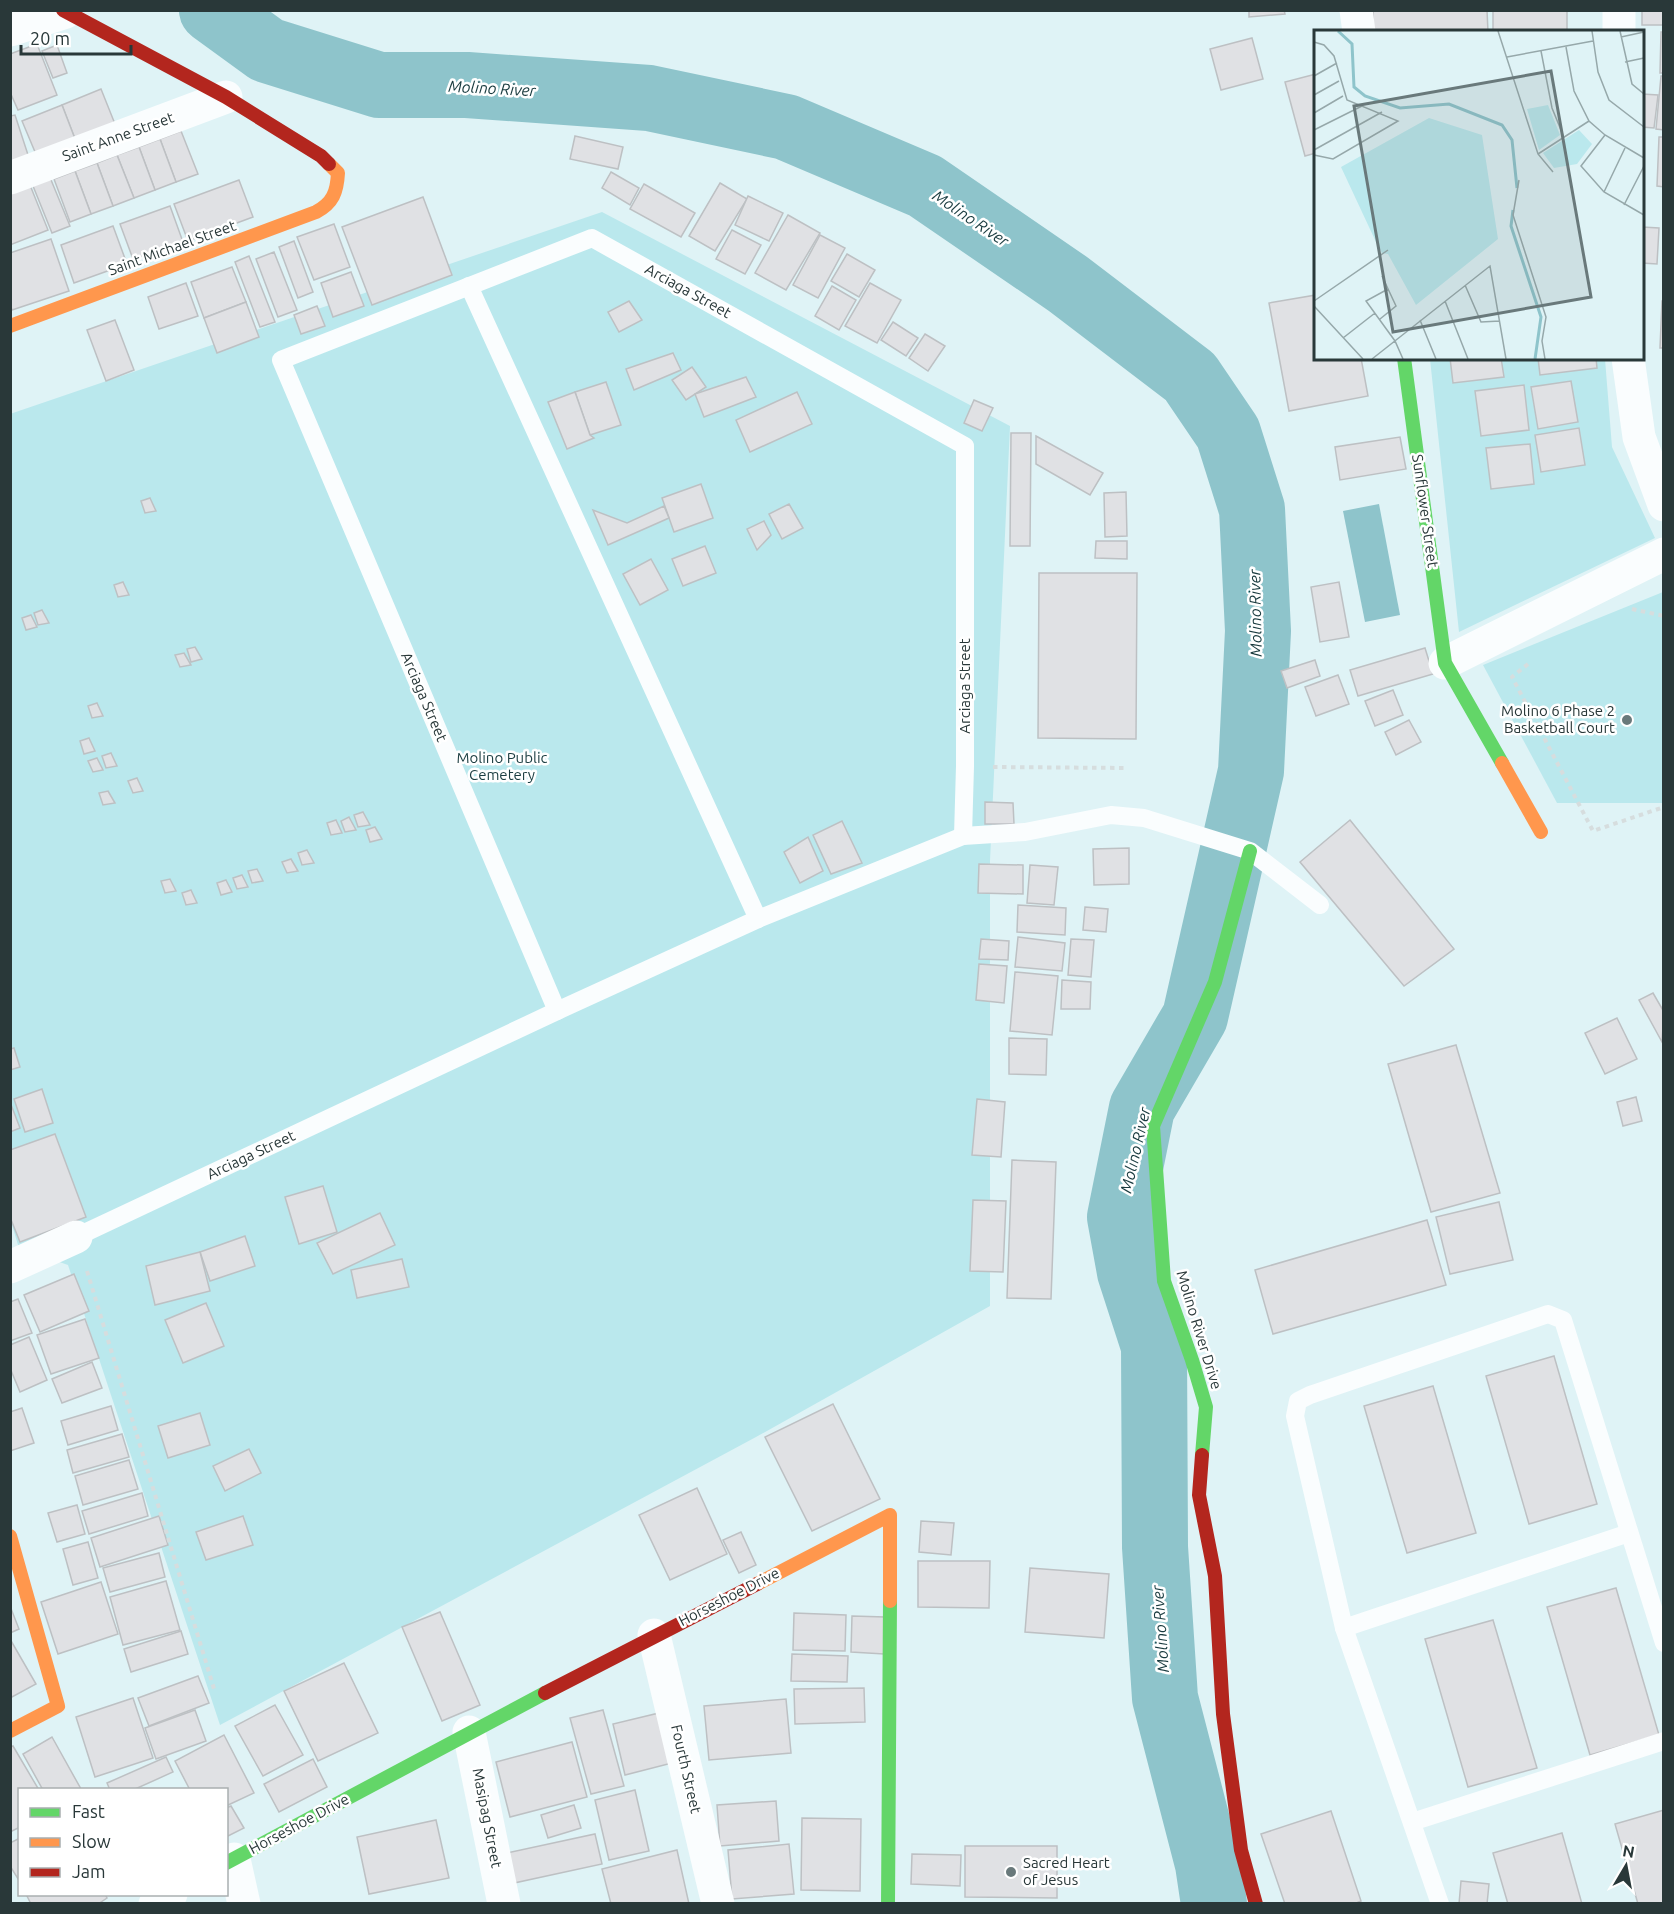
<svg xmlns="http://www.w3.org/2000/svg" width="1674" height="1914" font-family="Ubuntu,sans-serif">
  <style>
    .green { fill: #bae8ed }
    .water { fill: #8ec4cb }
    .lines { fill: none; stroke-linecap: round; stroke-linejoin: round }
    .river { stroke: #8ec4cb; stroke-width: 66 }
    .building { fill: #e0e1e4; stroke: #bdc0c3; stroke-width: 1.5 }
    .path { stroke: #d6ddde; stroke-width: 4; stroke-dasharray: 4.5 4.5; stroke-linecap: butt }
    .lane { stroke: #fafdfe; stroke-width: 18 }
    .street { stroke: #fafdfe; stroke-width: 33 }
    .fast { stroke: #63d668; stroke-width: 14 }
    .slow { stroke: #ff974d; stroke-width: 14 }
    .jam { stroke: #b3261e; stroke-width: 14 }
    .poi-dot { fill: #69797b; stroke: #fff; stroke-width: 2 }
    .labels { text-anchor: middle; stroke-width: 5; stroke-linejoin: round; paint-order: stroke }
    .street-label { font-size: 15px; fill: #293839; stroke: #fff }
    .poi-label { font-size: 15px; fill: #293839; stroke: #fff; text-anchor: end }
    .park-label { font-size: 15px; fill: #1b3d41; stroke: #fff }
    .water-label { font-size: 16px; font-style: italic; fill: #183a3e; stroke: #fff }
    .inset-river { fill: none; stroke: #8ec4cb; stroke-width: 3 }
    .inset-road { fill: none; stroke: #96a8aa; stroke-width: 1.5 }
    .view { fill: #69797b; fill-opacity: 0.15; stroke: #69797b; stroke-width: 3 }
    .inset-edge { fill: none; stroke: #293839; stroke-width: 3 }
  </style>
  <rect width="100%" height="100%" fill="#dff3f6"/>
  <!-- green -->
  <g class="green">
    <polygon points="602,212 1010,426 990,861 990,1306 756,1437 220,1725 68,1265 19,1248 11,1222 10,414"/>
    <polygon points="1430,359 1605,359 1612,447 1655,538 1459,632"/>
    <polygon points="1663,592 1663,803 1557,803 1483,665"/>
  </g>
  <!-- water -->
  <polygon class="water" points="1379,504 1400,615 1365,622 1343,511"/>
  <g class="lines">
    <!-- river -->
    <polyline class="river" points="212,10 267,50 379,85 467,85 649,98 786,127 925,186 1068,284 1190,377 1228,433 1252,509 1258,631 1251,771 1195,1017 1142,1108 1120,1217 1130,1272 1154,1346 1155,1547 1165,1698 1208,1864 1214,1904"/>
  </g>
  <!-- building -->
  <g class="building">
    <polygon points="1249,10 1284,10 1285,14 1249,17"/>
    <polygon points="1373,10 1487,10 1488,32 1373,32"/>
    <rect x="1493" y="10" width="74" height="22"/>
    <rect x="1642" y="10" width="22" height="15"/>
    <polygon points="1661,32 1664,32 1664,73 1660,73"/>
    <polygon points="1252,38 1263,79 1221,90 1210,49"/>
    <polygon points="37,44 57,95 18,110 10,92 10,54"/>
    <polygon points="57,45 67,73 53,78 42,51"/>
    <polygon points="1316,74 1316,153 1305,156 1285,82"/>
    <polygon points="1661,76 1664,76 1664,130 1656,129"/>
    <polygon points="101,89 117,129 77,144 62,105"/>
    <polygon points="1642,94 1658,95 1654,128 1642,127"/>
    <polygon points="62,105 77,144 38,159 22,121"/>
    <polygon points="15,115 31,164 10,171 10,116"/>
    <polygon points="181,131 198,174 176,182 160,139"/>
    <polygon points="575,136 623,147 618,169 570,159"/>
    <polygon points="1659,137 1664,137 1664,187 1657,186"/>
    <polygon points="160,139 176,182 155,190 139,147"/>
    <polygon points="139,147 155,190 134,198 117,155"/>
    <polygon points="117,155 134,198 113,206 97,163"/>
    <polygon points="97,163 113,206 91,214 75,171"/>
    <polygon points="75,171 91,214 70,222 54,179"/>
    <polygon points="611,172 639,188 630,205 602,188"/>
    <polygon points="49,175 70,226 52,233 31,181"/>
    <polygon points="239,180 253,217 188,241 174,204"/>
    <polygon points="720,183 747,199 715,251 689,236"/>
    <polygon points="644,184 695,213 681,237 630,209"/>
    <polygon points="30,185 48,230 10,245 10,193"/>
    <polygon points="748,196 783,213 769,241 735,225"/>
    <polygon points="423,197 452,275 372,305 342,227"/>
    <polygon points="170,206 183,242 133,259 120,224"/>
    <polygon points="788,215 820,233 786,290 755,273"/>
    <polygon points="334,224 350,267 314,280 297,237"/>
    <polygon points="113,226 127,264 74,283 61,245"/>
    <polygon points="1642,227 1659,228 1657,264 1642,263"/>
    <polygon points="732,230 761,245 745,274 716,259"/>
    <polygon points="820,235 845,248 818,298 793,285"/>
    <polygon points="51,239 69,291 12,310 10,304 10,253"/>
    <polygon points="294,241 313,292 298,298 279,247"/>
    <polygon points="274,252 297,310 278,317 256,259"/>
    <polygon points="847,254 875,270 859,297 831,281"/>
    <polygon points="249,256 275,322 260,327 235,262"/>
    <polygon points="232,267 246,302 204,318 191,282"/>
    <polygon points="351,272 364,306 333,317 321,283"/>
    <polygon points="186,283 198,316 159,329 148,297"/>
    <polygon points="870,283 901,300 877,343 845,326"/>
    <polygon points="832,286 856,300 839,330 815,316"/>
    <polygon points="1316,295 1316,358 1361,358 1368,396 1289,411 1269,303"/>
    <polygon points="629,301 642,320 619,332 608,312"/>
    <polygon points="1662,301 1664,301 1664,348 1660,348"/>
    <polygon points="246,302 259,337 217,353 204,318"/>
    <polygon points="317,306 325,326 301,334 294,315"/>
    <polygon points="115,320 134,370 106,381 87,330"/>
    <polygon points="893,322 918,338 906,356 881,340"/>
    <polygon points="925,334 945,346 928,371 909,358"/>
    <polygon points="673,353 681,370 634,390 626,369"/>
    <polygon points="1450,358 1501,358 1504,377 1453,383"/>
    <polygon points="1538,358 1596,358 1597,368 1540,375"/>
    <polygon points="692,367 706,387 686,400 672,380"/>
    <polygon points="746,377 756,397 704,417 695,394"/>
    <polygon points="1571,381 1578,422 1538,429 1531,387"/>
    <polygon points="606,382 621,425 590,435 575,392"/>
    <polygon points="1524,385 1529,430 1481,436 1475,391"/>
    <polygon points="575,392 590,435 594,438 567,449 548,402"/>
    <polygon points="797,392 812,424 750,452 736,420"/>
    <polygon points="974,400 993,408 982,431 964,423"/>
    <polygon points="1579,428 1585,465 1541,472 1535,435"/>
    <polygon points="1011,433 1031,433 1030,546 1010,546"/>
    <polygon points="1036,436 1103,473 1090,495 1036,464"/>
    <polygon points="1400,437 1406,469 1340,480 1335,447"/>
    <polygon points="1530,444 1534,484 1491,489 1486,448"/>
    <polygon points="701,484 713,518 674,532 662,498"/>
    <polygon points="1126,492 1127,536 1105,537 1104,493"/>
    <polygon points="150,498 156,511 145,513 141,501"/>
    <polygon points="789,504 803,528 782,539 769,514"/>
    <polygon points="664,506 669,518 608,545 593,510 627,523"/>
    <polygon points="764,521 771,535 757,550 747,529"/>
    <polygon points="1096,541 1127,541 1127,559 1095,558"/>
    <polygon points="705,546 716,573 683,586 672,559"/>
    <polygon points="651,559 668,590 640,605 623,574"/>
    <polygon points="1039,573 1137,573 1136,739 1038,738"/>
    <polygon points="123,582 129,595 118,597 114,585"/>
    <polygon points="1339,582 1349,637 1320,642 1311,587"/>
    <polygon points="42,610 49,623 38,625 34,613"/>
    <polygon points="31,615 37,627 26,630 22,618"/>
    <polygon points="195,647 202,659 191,662 187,649"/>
    <polygon points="1425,648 1433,674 1358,696 1350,670"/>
    <polygon points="184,653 191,665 180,667 175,655"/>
    <polygon points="1315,660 1320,676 1287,688 1281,671"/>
    <polygon points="1338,675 1349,704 1316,716 1305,687"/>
    <polygon points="1393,690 1403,715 1375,726 1365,701"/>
    <polygon points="97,703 103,716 92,718 88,706"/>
    <polygon points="1409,720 1421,742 1396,755 1385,732"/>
    <polygon points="89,738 95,751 84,754 80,741"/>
    <polygon points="111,753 117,766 106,768 102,756"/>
    <polygon points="97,758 103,770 93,772 88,761"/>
    <polygon points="137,778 143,791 133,793 128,781"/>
    <polygon points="108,791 115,803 103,805 99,793"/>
    <polygon points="985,802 1013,803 1014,824 985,824"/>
    <polygon points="363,812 370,825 358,827 354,815"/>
    <polygon points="349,817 356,830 345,832 341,821"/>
    <polygon points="336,820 342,833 331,835 327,823"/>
    <polygon points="1350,820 1454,949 1404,986 1300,862"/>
    <polygon points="842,821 862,863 831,874 813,835"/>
    <polygon points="375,827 382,839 370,842 366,830"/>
    <polygon points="808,837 823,871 800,883 784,852"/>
    <polygon points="1129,848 1129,884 1094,885 1093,849"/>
    <polygon points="307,850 314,863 302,865 298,853"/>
    <polygon points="291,859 298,871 287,873 282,862"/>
    <polygon points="979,864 1023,865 1023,894 978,893"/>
    <polygon points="1030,865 1058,867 1054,905 1027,903"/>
    <polygon points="257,869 263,881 252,883 248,871"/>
    <polygon points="242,875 248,887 237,889 233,878"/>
    <polygon points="170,879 176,891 165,893 161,881"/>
    <polygon points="226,880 232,892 221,895 217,883"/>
    <polygon points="191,890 197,903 186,905 182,893"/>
    <polygon points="1018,905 1066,908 1065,935 1017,932"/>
    <polygon points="1085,907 1108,909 1106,932 1083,930"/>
    <polygon points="1018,937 1065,943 1062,971 1015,967"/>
    <polygon points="981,939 1009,941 1008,960 979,959"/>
    <polygon points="1071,939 1094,940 1091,977 1068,975"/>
    <polygon points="979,964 1007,966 1004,1003 976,1000"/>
    <polygon points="1015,972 1058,976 1052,1035 1010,1031"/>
    <polygon points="1062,980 1091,982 1090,1009 1061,1009"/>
    <polygon points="1653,993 1664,1012 1662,1042 1639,1000"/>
    <polygon points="1617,1018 1637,1059 1605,1074 1585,1033"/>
    <polygon points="1009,1038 1047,1039 1046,1075 1009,1074"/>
    <polygon points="1456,1045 1500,1193 1431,1212 1388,1064"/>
    <polygon points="14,1048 20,1067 10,1070 10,1049"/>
    <polygon points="42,1089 53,1123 25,1132 14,1099"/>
    <polygon points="1636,1097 1642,1121 1623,1126 1617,1102"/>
    <polygon points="977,1099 1005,1102 1001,1157 972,1155"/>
    <polygon points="10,1102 20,1128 10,1132"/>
    <polygon points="55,1134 86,1217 20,1242 10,1217 10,1150"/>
    <polygon points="1012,1160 1056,1162 1051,1299 1007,1298"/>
    <polygon points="323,1186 337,1232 299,1244 285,1197"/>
    <polygon points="973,1200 1006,1201 1003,1272 970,1271"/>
    <polygon points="1499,1202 1513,1260 1450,1274 1436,1217"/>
    <polygon points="380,1213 395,1245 333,1274 317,1243"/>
    <polygon points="1427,1220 1446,1285 1273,1334 1255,1270"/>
    <polygon points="245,1236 255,1266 210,1281 200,1252"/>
    <polygon points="200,1252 210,1291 155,1305 146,1266"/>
    <polygon points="402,1259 409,1287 357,1298 351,1270"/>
    <polygon points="74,1274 89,1311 40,1332 24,1295"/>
    <polygon points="18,1299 32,1333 10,1341 10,1302"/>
    <polygon points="206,1303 224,1346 183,1363 165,1320"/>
    <polygon points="85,1319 99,1358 51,1374 37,1335"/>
    <polygon points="29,1337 47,1380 20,1392 10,1368 10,1345"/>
    <polygon points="1554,1356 1597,1504 1529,1524 1486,1376"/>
    <polygon points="92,1362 102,1388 62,1403 52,1379"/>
    <polygon points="1433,1386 1476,1533 1407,1553 1364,1406"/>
    <polygon points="833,1404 880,1499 812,1531 765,1437"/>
    <polygon points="111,1406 118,1430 68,1445 61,1421"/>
    <polygon points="22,1408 34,1443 10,1451 10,1412"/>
    <polygon points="200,1413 210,1445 168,1458 158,1426"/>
    <polygon points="122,1434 129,1457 73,1473 67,1450"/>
    <polygon points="249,1449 261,1473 225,1491 213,1466"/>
    <polygon points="129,1460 138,1489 83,1505 75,1476"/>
    <polygon points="697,1488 727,1554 670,1580 639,1515"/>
    <polygon points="142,1493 148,1516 89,1534 82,1511"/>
    <polygon points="77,1505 85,1534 57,1542 48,1513"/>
    <polygon points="159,1516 168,1545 100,1567 91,1538"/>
    <polygon points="243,1516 253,1545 206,1560 196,1532"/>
    <polygon points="921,1521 954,1523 951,1555 919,1552"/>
    <polygon points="741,1532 756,1565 739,1573 723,1540"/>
    <polygon points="88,1542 98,1578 73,1585 63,1549"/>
    <polygon points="159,1553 165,1577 110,1592 103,1568"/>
    <polygon points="918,1561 990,1561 989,1608 918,1607"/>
    <polygon points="1030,1568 1109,1574 1104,1638 1025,1632"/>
    <polygon points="166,1581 180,1630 123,1645 110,1597"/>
    <polygon points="101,1582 118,1634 58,1654 41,1602"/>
    <polygon points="1616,1588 1659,1735 1590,1755 1547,1607"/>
    <polygon points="10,1606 19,1629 10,1633"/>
    <polygon points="440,1612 480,1705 442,1721 402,1627"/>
    <polygon points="794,1613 846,1615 845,1651 793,1650"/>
    <polygon points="852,1616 885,1617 884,1654 851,1652"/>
    <polygon points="1493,1620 1537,1768 1468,1787 1425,1639"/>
    <polygon points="181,1631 188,1654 131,1672 124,1649"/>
    <polygon points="10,1639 36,1684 12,1697 10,1693"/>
    <polygon points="792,1654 848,1656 847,1682 791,1681"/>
    <polygon points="344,1663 378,1733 318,1761 284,1691"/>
    <polygon points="198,1676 209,1703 149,1726 138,1698"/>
    <polygon points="864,1688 865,1722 795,1724 794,1689"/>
    <polygon points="133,1698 153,1758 95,1777 76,1717"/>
    <polygon points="786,1699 791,1753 709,1760 704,1706"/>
    <polygon points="275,1705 303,1755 263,1776 235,1726"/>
    <polygon points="195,1710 206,1741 156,1759 145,1728"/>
    <polygon points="603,1710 624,1786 591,1794 570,1718"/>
    <polygon points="659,1713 672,1763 625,1775 613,1724"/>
    <polygon points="224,1735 254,1793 226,1806 226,1790 190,1790 175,1761"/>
    <polygon points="52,1737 81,1789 79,1790 43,1790 23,1754"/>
    <polygon points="572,1742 587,1797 510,1817 496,1762"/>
    <polygon points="13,1746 39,1790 20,1790 20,1827 10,1832 10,1747"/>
    <polygon points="166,1757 173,1772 133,1790 110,1790 107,1783"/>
    <polygon points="313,1759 327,1787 279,1812 264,1784"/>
    <polygon points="635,1790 649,1851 609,1860 595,1800"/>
    <polygon points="776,1801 779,1841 720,1846 717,1805"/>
    <polygon points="574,1805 581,1828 548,1838 541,1815"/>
    <polygon points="231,1806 244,1828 226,1837 226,1808"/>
    <polygon points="1664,1810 1664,1904 1638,1904 1615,1824"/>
    <polygon points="1331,1811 1361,1901 1354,1904 1285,1904 1261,1834"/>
    <polygon points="802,1818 861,1819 860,1891 801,1890"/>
    <polygon points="436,1820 449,1878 369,1894 357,1837"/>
    <polygon points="1562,1833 1582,1904 1508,1904 1493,1853"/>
    <polygon points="595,1834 602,1864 514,1883 507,1853"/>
    <polygon points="20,1838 20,1882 10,1866 10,1843"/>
    <polygon points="789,1844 794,1894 732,1899 728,1850"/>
    <polygon points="965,1846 1057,1846 1057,1898 965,1897"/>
    <polygon points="677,1850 689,1904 611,1904 602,1869"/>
    <polygon points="912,1854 961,1855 960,1886 911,1884"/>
    <polygon points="1461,1881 1489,1884 1487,1904 1459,1904"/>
    <polygon points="26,1894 105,1894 107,1898 98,1904 31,1904"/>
  </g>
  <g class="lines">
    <!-- path -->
    <g class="path">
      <polyline points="1632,609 1664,616"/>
      <polyline points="1528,664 1512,677 1593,831 1664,807"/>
      <polyline points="993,767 1128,768"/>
      <polyline points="87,1271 215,1692"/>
    </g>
    <!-- lane -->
    <g class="lane">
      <polyline points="469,286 758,919"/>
      <polyline points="557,1011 281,360 592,238 965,446 965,766 963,836"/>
      <polyline points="76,1237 557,1011 758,919 963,836 1025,832 1111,815 1144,818 1250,851 1320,905"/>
      <polyline points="1344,1628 1629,1533"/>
      <polyline points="1412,1822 1664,1741"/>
      <polyline points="1440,1904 1344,1628 1295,1416 1298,1401 1310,1395 1548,1314 1563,1320 1664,1643"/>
    </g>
    <!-- street -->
    <g class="street">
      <polyline points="1356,10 1359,32"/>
      <polyline points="1619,10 1619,32"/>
      <polyline points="10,30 66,12"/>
      <polyline points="10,178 226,97"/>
      <polyline points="1628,358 1639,437 1664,505"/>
      <polyline points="1445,663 1664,554"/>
      <polyline points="10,1267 76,1237"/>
      <polyline points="654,1635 718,1904"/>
      <polyline points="469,1732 504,1904"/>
      <polyline points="234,1859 244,1904"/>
      <polyline points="155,1904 171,1894"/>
    </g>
    <!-- fast -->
    <g class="fast">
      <polyline points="1404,358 1445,663 1502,763"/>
      <polyline points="1202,1455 1206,1407 1192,1360 1164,1281 1153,1126 1215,982 1250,851"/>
      <polyline points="226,1863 545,1693"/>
      <polyline points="888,1904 890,1601"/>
    </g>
    <!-- slow -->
    <g class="slow">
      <path d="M10,326L316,212C333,203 337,192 338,173L329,164"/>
      <polyline points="1502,763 1541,832"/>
      <polyline points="10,1536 58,1706 10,1731"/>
      <polyline points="757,1584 890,1515 890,1601"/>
    </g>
    <!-- jam -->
    <g class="jam">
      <polyline points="63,10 226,97 321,156 329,164"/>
      <polyline points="1202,1455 1199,1495 1215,1576 1223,1714 1241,1850 1256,1904"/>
      <polyline points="545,1693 757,1584"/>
    </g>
  </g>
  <!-- markers -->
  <g class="poi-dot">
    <circle cx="1627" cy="720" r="6"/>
    <circle cx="1011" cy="1872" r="6"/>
  </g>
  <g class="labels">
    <!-- street labels -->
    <g class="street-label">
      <text transform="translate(118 137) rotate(-20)" y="5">Saint Anne Street</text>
      <text transform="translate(172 248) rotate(-20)" y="5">Saint Michael Street</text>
      <text transform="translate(688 291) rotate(29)" y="5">Arciaga Street</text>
      <text transform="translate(1425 511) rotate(82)" y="5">Sunflower Street</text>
      <text transform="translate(965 686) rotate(-90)" y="5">Arciaga Street</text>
      <text transform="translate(424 697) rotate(67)" y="5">Arciaga Street</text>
      <text transform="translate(251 1155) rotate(-25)" y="5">Arciaga Street</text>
      <text transform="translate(1199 1330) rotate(73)" y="5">Molino River Drive</text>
      <text transform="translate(729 1597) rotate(-27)" y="5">Horseshoe Drive</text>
      <text transform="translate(686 1769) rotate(77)" y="5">Fourth Street</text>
      <text transform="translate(487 1818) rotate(79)" y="5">Masipag Street</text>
      <text transform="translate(299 1824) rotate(-28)" y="5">Horseshoe Drive</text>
    </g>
    <!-- poi labels -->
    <g class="poi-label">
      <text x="1615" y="716">Molino 6 Phase 2<tspan x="1615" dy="17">Basketball Court</tspan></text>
      <text x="1023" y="1868" text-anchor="start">Sacred Heart<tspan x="1023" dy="17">of Jesus</tspan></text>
    </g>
    <!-- park labels -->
    <g class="park-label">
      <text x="502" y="763">Molino Public<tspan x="502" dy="17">Cemetery</tspan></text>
    </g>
    <!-- water labels -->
    <g class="water-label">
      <text transform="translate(492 88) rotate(3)" y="6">Molino River</text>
      <text transform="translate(971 218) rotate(34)" y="6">Molino River</text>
      <text transform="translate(1255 613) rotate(-91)" y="6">Molino River</text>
      <text transform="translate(1135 1150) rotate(-77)" y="6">Molino River</text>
      <text transform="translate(1160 1629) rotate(-94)" y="6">Molino River</text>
    </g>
  </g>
  <!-- overview -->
  <g transform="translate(1314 30)">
    <rect width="330" height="330" fill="#dff3f6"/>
    <path d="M234,75L246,105L225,120L213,79ZM115,88L168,105L184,209L102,275L74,224L68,223L62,212L27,137ZM265,100L278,114L263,134L240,138L229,123Z" fill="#bae8ed"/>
    <path class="inset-river" d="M24,1L38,14L40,57L51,66L86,78L135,74L188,95L198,110L203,158M199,180L197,196L227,287L221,329"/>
    <path class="inset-road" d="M184,1L224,124L239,142M278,1L284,42L295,70L330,97M306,1L318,54L330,64M307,7L330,2M0,12L10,15L20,26L33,70L84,91L19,129L0,125M252,17L260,61L275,91L291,105L330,128M227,21L238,78L249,105M193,27L279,11M311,32L330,28M0,46L23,33M0,65L25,51M0,83L29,66M0,100L48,76M291,105L267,136L290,162L330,185M0,120L68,82M224,124L275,91M205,150L199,185L232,287L228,311L231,329M290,162L311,118M310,175L330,136M151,255L167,292L186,291M74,259L52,271L81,311L89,329M0,271L74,220M131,271L154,329M0,276L49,329M66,289L82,276L68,246M106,290L122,329M29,308L61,283M58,329L176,236L192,329"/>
    <path class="view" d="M237,41L277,267L79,302L40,76Z"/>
    <rect width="330" height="330" class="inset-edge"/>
  </g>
  <!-- border -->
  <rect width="1674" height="1914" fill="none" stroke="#293839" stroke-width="24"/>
  <!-- legend -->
  <rect x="18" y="1788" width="210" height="108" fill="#ffffff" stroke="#a9afb0" stroke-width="1.5"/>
  <rect x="30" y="1808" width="30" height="9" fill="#63d668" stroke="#a9afb0" stroke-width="1.5"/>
  <text x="72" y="1818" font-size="18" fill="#293839">Fast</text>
  <rect x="30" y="1838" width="30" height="9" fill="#ff974d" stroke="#a9afb0" stroke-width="1.5"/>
  <text x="72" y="1848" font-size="18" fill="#293839">Slow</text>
  <rect x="30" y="1868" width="30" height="9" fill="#b3261e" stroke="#a9afb0" stroke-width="1.5"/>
  <text x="72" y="1878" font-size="18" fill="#293839">Jam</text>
  <!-- north arrow -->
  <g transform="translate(1626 1866) rotate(10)" stroke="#ffffff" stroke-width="4.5" paint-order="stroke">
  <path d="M0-4.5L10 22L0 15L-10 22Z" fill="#293839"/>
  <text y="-9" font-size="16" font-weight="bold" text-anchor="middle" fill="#293839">N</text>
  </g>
  <!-- scale -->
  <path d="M21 45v9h110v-9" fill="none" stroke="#293839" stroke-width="3"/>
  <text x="30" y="45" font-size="18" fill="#293839" stroke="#ffffff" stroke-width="4.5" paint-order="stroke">20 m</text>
</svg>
